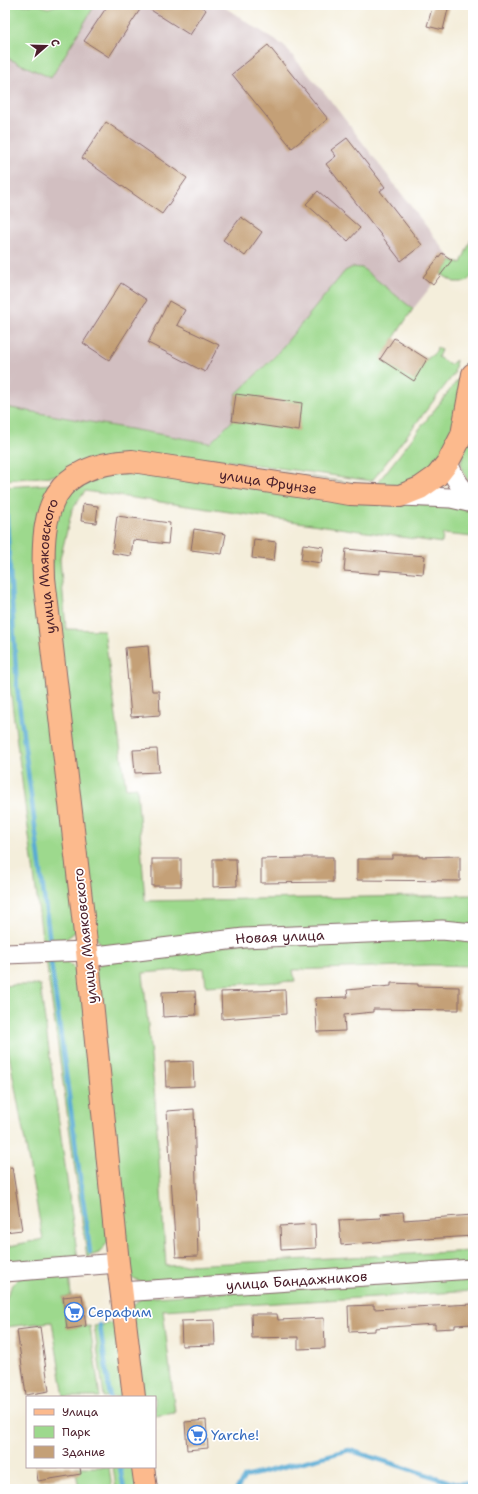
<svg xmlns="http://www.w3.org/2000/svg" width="478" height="1494" font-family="'Shantell Sans',sans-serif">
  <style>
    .industrial { fill: #d2bfc1 }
    .green { fill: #9dd98d; stroke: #747c5c }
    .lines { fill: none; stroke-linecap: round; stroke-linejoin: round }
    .stream { stroke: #58abd4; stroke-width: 4.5 }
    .building { fill: #c4a077 }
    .minor-casing { stroke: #866769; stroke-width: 21 }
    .major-casing { stroke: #866769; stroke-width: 24 }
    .minor { stroke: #fff; stroke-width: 19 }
    .major { stroke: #fcba8d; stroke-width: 22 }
    .labels { text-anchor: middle; stroke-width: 3.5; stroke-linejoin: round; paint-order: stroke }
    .street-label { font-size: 14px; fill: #4a1f2b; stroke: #fff }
    .shop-label { font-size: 14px; fill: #366cbe; stroke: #fff; text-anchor: start }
  </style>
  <rect width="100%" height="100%" fill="#fff"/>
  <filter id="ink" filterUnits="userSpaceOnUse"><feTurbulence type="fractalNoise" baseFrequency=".025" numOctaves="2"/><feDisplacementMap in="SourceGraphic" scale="8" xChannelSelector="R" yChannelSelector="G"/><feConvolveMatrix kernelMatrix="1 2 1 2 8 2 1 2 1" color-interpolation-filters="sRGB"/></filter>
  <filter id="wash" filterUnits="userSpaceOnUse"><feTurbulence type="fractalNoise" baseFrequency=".012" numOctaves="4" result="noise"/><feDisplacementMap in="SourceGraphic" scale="16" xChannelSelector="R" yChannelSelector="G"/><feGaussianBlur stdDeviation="0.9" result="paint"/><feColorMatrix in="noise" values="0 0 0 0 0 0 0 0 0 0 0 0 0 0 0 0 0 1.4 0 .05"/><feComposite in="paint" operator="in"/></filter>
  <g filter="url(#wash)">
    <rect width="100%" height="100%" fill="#f4eedb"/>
    <!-- industrial -->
    <polygon class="industrial" points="95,5 221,5 284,46 327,96 452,260 413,309 362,268 236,394 232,421 210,443 5,407 5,57 51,78"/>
    <!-- green -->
    <g class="green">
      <polygon points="5,5 40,5 48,8 57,5 95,5 51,78 5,57"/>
      <polygon points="473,235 473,275 466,282 454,282 441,274 452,260 461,263"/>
      <polygon points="353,267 362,268 413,309 392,341 427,359 436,352 437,347 441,350 438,357 450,365 456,360 454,374 372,481 208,458 207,462 375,486 460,377 464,378 454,434 431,471 393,489 206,463 5,480 5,407 210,443 232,421 236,394 275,356 345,271"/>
      <polygon points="473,414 473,489 462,470 461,463"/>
      <polygon points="132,469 473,510 473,537 443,534 442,543 85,491 72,510 60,559 66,629 104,630 126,788 137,787 145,901 473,895 473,928 110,950 100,945 92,928 51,581 53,518 60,502 89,476"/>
      <path d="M53,484L47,493L76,931C65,941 58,944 43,945L5,649V487Z"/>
      <polygon points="473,937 473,966 431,965 293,970 295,981 206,986 204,968 143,973 155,1099 166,1266 473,1251 473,1265 144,1283 135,1280 129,1275 95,970 101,963 242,943"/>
      <polygon points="60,958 70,964 81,975 108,1242 99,1253 87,1257 46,960"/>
      <polygon points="13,985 40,985 78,1259 5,1265 5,1247 43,1239 5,1033 5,986"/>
      <path d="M69,1274L71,1296L63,1297L67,1328L90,1326L100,1397H64L52,1322L5,1327C5,1305 3,1294 19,1278Z"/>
      <polygon points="473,1275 473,1291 163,1310 175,1413 155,1416 155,1397 142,1397 131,1307 141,1298"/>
      <polygon points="118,1322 128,1397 104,1397 94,1326"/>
      <polygon points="75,1467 109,1467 112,1489 79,1489"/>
      <polygon points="113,1467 137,1467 140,1489 116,1489"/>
    </g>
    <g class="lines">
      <!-- stream -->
      <g class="stream">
        <polyline points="5,488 17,687 50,942"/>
        <polyline points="51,962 90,1252"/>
        <polyline points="100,1325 110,1397"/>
        <polyline points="120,1467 124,1489"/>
        <polyline points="237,1489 245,1477 349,1450 453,1483 473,1484"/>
      </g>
    </g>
    <g id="blocks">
      <!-- building -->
      <g class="building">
        <polygon points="108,5 143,5 109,57 84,41"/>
        <polygon points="143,5 199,5 206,10 190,35"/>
        <polygon points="433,5 449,5 443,30 427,26"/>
        <polygon points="268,45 328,119 292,148 232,74"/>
        <polygon points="106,122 187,178 162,214 82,158"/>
        <polygon points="347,138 385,187 380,191 422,245 401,261 326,164 336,156 331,150"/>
        <polygon points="318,191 360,228 348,241 306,204"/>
        <polygon points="241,217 262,232 245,256 223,240"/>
        <polygon points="442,253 452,260 433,285 423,277"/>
        <polygon points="121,283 147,300 109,360 83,343"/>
        <polygon points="169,301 185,310 177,325 219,345 205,372 148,343"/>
        <polygon points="394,338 427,359 414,381 380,359"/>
        <polygon points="236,394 302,403 299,431 232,421"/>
        <polygon points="83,504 98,506 96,523 81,521"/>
        <polygon points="117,516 170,523 168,544 133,540 131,556 112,553"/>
        <polygon points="194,529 226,534 222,554 191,550"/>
        <polygon points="254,539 276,542 274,561 252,558"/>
        <polygon points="303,544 324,547 321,563 301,560"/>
        <polygon points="346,549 425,556 423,574 380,570 380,574 344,571"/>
        <polygon points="148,646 152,691 159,691 160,715 131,717 125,648"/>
        <polygon points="157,749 159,772 135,773 133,750"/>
        <polygon points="392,855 419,855 419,857 460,856 460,881 357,880 357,859 392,859"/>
        <polygon points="304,857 333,857 333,882 261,883 261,859 304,858"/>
        <rect x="152" y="859" width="29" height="27"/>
        <polygon points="213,859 236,859 237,886 213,887"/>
        <polygon points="391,983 418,984 418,986 459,987 459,1010 373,1009 373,1012 344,1015 345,1031 317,1032 315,998 348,997 347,990 391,986"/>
        <polygon points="285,990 286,1014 222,1019 221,992"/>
        <polygon points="195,991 196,1015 163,1017 162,992"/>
        <polygon points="193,1061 194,1086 166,1087 165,1062"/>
        <polygon points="194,1109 198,1256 176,1257 167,1111"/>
        <polygon points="12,1167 22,1230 5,1232 5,1168"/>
        <polygon points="403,1212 404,1220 473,1215 473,1236 425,1239 425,1238 341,1245 339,1220 381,1218 380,1214"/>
        <polygon points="315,1224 316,1248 281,1250 280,1226"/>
        <polygon points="82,1295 86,1326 67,1329 63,1297"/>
        <polygon points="473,1304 473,1324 455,1325 455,1328 435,1329 435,1324 375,1328 375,1331 349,1332 348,1306 374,1305 374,1309"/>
        <polygon points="251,1314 277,1314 278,1320 324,1318 325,1348 298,1349 298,1337 252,1338"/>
        <polygon points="214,1320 215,1345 182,1346 181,1321"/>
        <polygon points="40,1327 49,1391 26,1395 17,1330"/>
        <polygon points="206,1420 208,1448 187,1450 185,1422"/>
        <polygon points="36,1467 80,1467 81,1474 38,1481"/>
      </g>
    </g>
  </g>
  <g filter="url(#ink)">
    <use href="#blocks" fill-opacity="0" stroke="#866769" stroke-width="1"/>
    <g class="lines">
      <defs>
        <g id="minor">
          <path d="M448,462C454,478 460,488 473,499"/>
          <polyline points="401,496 451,498 473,503"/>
          <polyline points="5,954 87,951"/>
          <path id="s1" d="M88,957L244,938L442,930L473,933"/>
          <polyline points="5,1272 118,1263"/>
          <path id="s2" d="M121,1292L473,1269"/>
        </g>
        <g id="major">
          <path id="s3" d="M134,1397L118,1263L87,951L44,578C41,507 52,465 132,461L350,494L400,496L420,488L437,476L448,462L462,435L473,374"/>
          <polyline points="143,1467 146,1489"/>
        </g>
      </defs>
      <!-- minor casing -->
      <use href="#minor" class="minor-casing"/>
      <!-- major casing -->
      <use href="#major" class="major-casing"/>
      <!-- minor -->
      <use href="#minor" class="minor"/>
      <!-- major -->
      <use href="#major" class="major"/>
    </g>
  </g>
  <!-- icons -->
  <defs>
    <symbol id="supermarket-ring" viewBox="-11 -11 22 22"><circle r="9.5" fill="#fff" stroke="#3f7fe0" stroke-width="1.5"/><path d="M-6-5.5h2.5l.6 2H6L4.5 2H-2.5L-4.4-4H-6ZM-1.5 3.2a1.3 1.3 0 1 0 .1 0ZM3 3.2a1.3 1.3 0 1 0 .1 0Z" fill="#3f7fe0"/></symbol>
  </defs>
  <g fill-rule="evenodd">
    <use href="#supermarket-ring" x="63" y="1301" width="22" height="22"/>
    <use href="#supermarket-ring" x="186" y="1424" width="22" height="22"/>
  </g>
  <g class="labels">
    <!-- street labels -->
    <g class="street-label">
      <text dy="5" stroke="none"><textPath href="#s3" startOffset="1133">улица Фрунзе</textPath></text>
      <text dy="5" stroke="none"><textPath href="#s3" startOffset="836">улица Маяковского</textPath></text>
      <text transform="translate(85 936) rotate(-96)" y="5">улица Маяковского</text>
      <text dy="5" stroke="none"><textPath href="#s1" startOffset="193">Новая улица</textPath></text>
      <text dy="5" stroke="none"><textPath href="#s2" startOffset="176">улица Бандажников</textPath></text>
    </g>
    <!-- shop labels -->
    <g class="shop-label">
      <text x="88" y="1317">Серафим</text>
      <text x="211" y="1440">Yarche!</text>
    </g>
  </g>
  <!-- margin -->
  <rect width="478" height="1494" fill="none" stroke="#fff" stroke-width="20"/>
  <!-- legend -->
  <rect x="26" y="1396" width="130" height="72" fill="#ffffff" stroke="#b7a5aa"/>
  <rect x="34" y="1409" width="20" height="6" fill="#fcba8d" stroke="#b7a5aa"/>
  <text x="62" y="1416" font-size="12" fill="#4a1f2b">Улица</text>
  <rect x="34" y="1426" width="20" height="12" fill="#9dd98d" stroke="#b7a5aa"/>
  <text x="62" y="1436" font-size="12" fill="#4a1f2b">Парк</text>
  <rect x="34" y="1446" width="20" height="12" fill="#c4a077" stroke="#b7a5aa"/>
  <text x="62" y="1456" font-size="12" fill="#4a1f2b">Здание</text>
  <!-- north arrow -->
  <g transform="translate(46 46) rotate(70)" stroke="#ffffff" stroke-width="3" paint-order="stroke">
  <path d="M0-3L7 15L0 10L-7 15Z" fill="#4a1f2b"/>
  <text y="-6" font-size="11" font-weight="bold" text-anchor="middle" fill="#4a1f2b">С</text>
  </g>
</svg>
